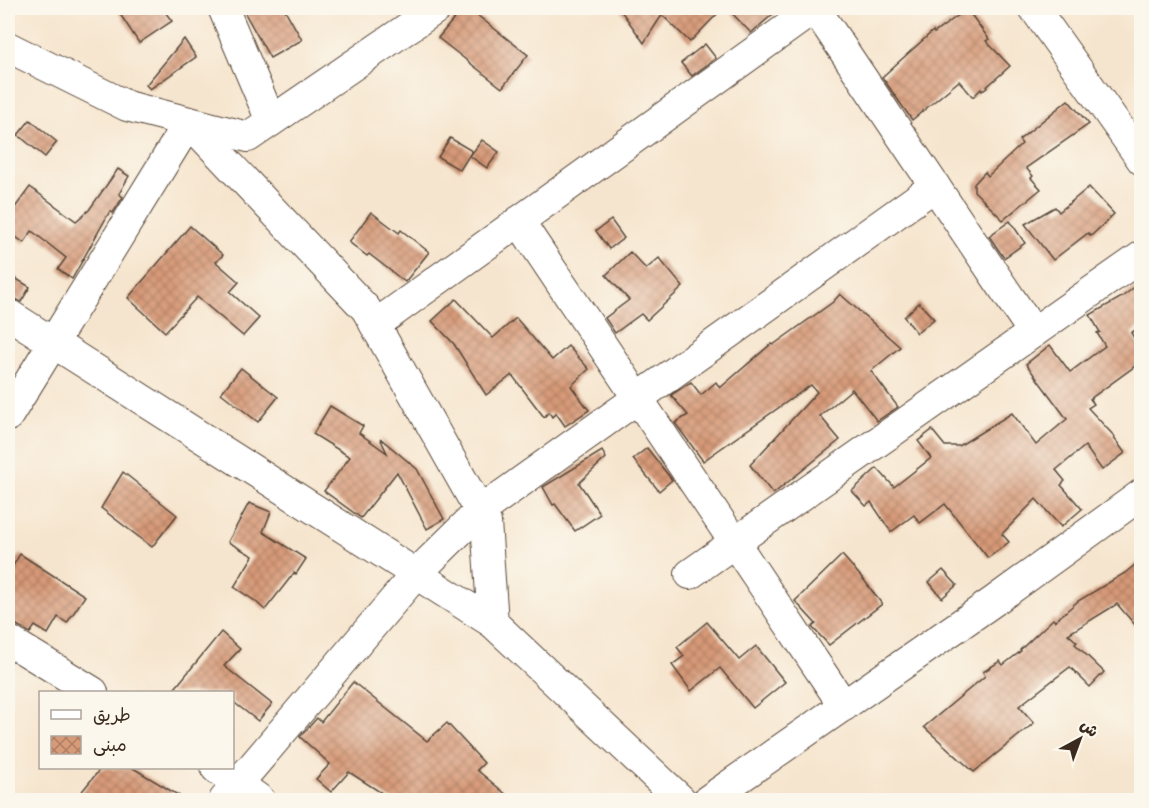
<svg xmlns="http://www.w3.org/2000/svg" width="1149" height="808" font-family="Delius,'Playpen Sans Arabic',sans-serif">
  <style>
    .building { fill: url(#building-cross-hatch) }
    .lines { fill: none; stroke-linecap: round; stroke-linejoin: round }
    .minor-casing { stroke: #574638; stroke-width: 32 }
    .minor { stroke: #fff; stroke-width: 30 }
  </style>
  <defs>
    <pattern id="building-cross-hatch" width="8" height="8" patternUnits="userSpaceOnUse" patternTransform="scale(1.5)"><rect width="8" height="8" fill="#d79a78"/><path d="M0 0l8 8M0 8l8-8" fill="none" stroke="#b07e62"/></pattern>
  </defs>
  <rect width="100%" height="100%" fill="#fbf7ec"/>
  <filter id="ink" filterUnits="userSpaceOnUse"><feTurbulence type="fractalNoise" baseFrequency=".0167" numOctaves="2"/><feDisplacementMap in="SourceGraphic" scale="12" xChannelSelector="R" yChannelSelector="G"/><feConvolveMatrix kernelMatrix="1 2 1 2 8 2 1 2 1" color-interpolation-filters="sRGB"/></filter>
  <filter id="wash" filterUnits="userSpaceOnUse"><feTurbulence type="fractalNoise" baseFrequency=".008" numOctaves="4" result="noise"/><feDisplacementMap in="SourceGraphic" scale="24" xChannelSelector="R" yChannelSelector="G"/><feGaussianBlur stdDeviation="1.35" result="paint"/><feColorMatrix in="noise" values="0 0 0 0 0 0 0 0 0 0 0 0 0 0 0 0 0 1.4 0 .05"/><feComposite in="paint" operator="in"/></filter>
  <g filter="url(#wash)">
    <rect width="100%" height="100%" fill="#f6e5ce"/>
    <g id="blocks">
      <!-- building -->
      <g class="building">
        <polygon points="116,8 162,8 172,21 139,43"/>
        <polygon points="242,8 284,8 302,40 270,58"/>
        <polygon points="463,8 468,8 528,55 502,88 438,38"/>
        <polygon points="619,8 723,8 690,42 662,15 644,43"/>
        <polygon points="727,8 780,8 751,33"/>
        <polygon points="967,9 989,39 986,41 1010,66 982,91 981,89 973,97 959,81 912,120 882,77 933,31 934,33"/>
        <polygon points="184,39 196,57 150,89 146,85"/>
        <polygon points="705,44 716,58 692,76 681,63"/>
        <polygon points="1068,100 1089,124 1026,168 1033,176 1031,178 1041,189 1003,220 974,191 974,184 985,172 988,176 1022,144 1019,140"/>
        <polygon points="30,120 57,142 45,157 18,135"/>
        <polygon points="450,138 472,151 460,170 438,157"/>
        <polygon points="482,140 499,152 487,168 470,156"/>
        <polygon points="118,169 129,176 119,194 123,197 113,213 110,211 72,279 58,269 66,258 32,231 24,243 8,231 8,217 30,187 76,221 89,210"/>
        <polygon points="1089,187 1114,214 1091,236 1088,233 1053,260 1025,224 1055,207 1059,212"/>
        <polygon points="371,212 399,233 401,230 429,252 405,282 369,254 367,256 349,242"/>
        <polygon points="611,220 624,238 609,249 596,231"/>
        <polygon points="1010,221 1025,243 1004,258 989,236"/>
        <polygon points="190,226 223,255 216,262 239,282 230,292 259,318 243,336 197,297 165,332 128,298"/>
        <polygon points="630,252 646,269 659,258 683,287 647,320 641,314 615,333 605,318 629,300 606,275"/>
        <polygon points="8,274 30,287 21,302 8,295"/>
        <polygon points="1142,281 1142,325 1131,333 1142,350 1142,361 1090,399 1094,404 1088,408 1115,437 1114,438 1125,453 1102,470 1085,446 1056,470 1065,481 1061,485 1082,509 1061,527 1036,499 1002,534 1009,542 988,558 945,504 920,523 914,515 891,532 871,502 866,506 852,491 877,468 894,487 931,458 918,441 932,430 945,446 959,446 1012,413 1036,445 1067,419 1026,364 1050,345 1070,372 1105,346 1097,333 1100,332 1090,315 1122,297"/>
        <polygon points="840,294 900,347 871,371 898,407 877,421 852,389 820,416 840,440 773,494 750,465 817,392 811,385 703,461 675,423 688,415 671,395 691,382 701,395 716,382 720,388 771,344 773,345 833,302"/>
        <polygon points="456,299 493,338 516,318 552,360 568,346 589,369 571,386 589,410 565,426 556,413 552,417 549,412 544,417 512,375 486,395 454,344 432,321"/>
        <polygon points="919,303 934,319 917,333 904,317"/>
        <polygon points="241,368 278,397 258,422 221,393"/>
        <polygon points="330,406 363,426 359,433 387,453 380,438 417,469 444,519 427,529 397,472 361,518 324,491 350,457 313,434"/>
        <polygon points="647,448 672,480 659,491 633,459"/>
        <polygon points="602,451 606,458 579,483 600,514 575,531 555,504 553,505 543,487"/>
        <polygon points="123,472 177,515 152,547 101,508"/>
        <polygon points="249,503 271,512 263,532 306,559 296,574 294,573 265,610 255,601 234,587 253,556 228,542"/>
        <polygon points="20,554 85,596 67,623 58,617 48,634 35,626 30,633 17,625 8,623 8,574"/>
        <polygon points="842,555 864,580 882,604 829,645 812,627 816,624 795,601"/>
        <polygon points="1142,559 1142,633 1117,604 1068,634 1077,642 1075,644 1104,672 1090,687 1070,667 1019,706 1034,723 974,772 924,727 985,676 983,672 1000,661 1003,665 1021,651 1020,650 1053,619 1055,621 1078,601 1125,573"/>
        <polygon points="943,570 957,585 942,598 929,582"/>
        <polygon points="707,622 739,660 756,646 785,682 753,708 720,668 691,691 672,665 684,656 677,647"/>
        <polygon points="221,632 240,649 224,666 272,704 258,721 232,701 232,693 171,693"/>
        <polygon points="353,682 427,741 447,723 484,763 477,770 514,801 394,801 349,772 331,792 316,779 330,764 300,737 317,718 321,722"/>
        <polygon points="101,768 133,768 188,801 74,801"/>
      </g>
    </g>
  </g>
  <g filter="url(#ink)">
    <use href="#blocks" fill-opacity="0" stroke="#574638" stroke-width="1.5"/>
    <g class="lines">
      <defs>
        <g id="minor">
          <polyline points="223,8 271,121"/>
          <polyline points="815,8 1033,332"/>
          <polyline points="1034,8 1142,160"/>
          <polyline points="8,47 127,106 248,137 437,8"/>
          <polyline points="519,221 844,706"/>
          <polyline points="8,314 493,623 681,800"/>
          <polyline points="375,325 815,8"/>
          <polyline points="8,416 189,122 366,309 486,522 493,623"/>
          <polyline points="690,574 1142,256"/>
          <polyline points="8,640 93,692"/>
          <polyline points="216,768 260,800"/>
          <polyline points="224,800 416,574 480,511 935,186"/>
          <polyline points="708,800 994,601 1142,494"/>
        </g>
      </defs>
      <!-- minor casing -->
      <use href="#minor" class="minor-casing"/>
      <!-- minor -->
      <use href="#minor" class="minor"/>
    </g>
  </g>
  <!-- margin -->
  <rect width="1149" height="808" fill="none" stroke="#fbf7ec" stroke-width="30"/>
  <!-- legend -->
  <rect x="39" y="691" width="195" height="78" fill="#fbf7ec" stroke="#aea59a" stroke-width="1.5"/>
  <rect x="51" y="710" width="30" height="9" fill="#ffffff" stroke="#aea59a" stroke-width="1.5"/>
  <text x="93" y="721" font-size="18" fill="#3b2a1e">طريق</text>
  <rect x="51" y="736" width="30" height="18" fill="url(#building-cross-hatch)" stroke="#aea59a" stroke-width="1.5"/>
  <text x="93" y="751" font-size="18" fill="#3b2a1e">مبنى</text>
  <!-- north arrow -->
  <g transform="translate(1080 739) rotate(41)" stroke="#fbf7ec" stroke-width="4.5" paint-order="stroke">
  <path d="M0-4.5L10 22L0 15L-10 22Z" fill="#3b2a1e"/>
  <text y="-9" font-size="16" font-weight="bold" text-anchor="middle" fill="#3b2a1e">ش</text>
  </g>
</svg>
